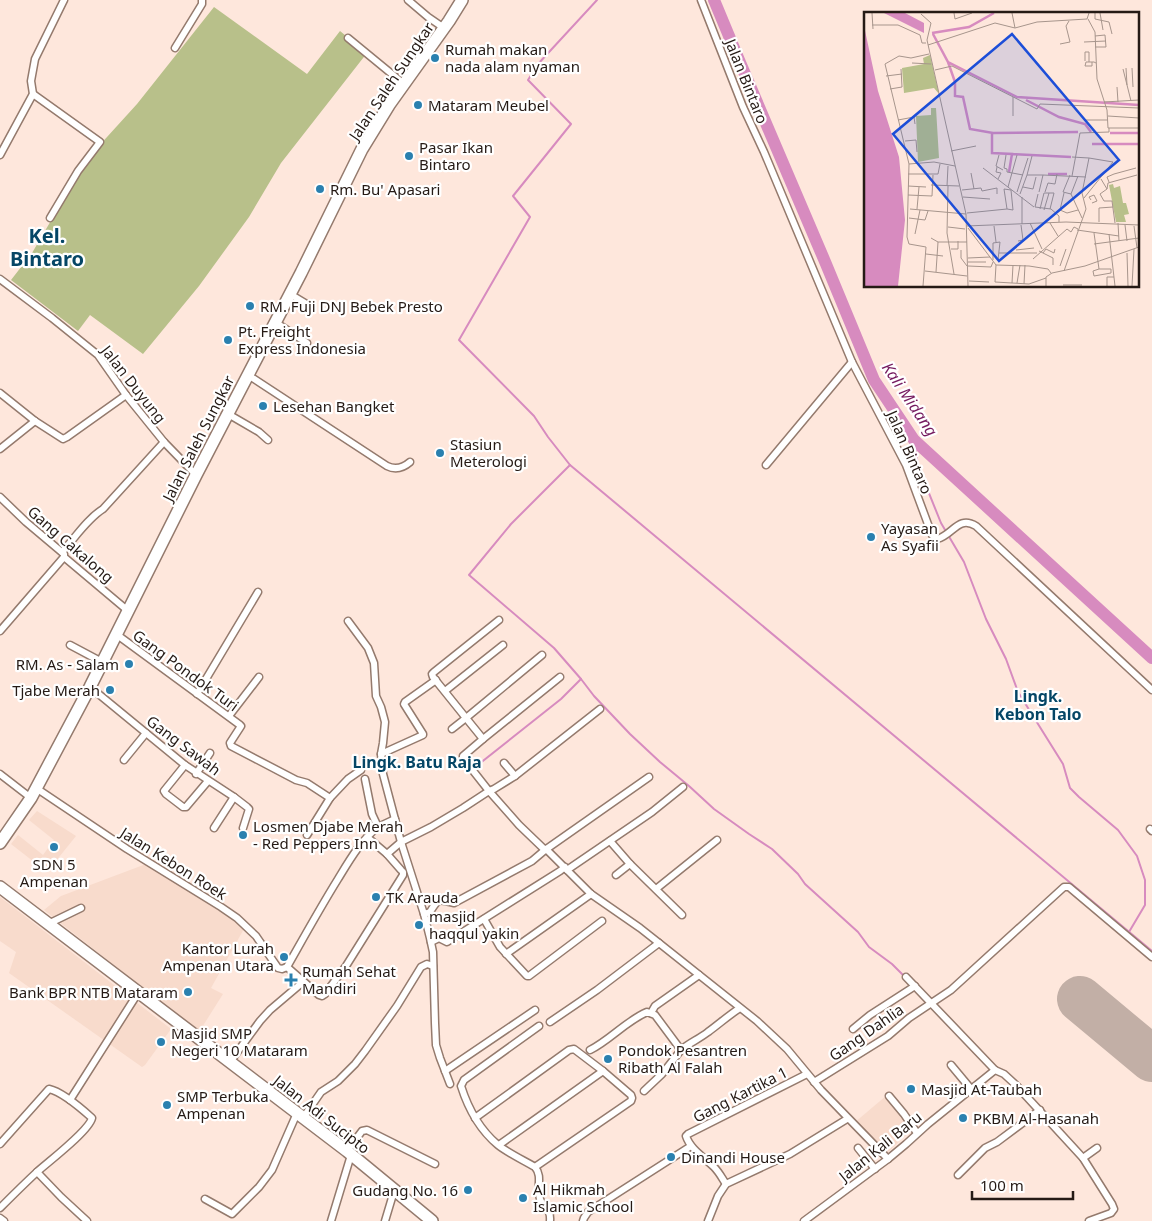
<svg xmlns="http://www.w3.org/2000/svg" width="1152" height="1221" font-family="'Noto Sans',sans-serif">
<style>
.built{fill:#f8dbcc}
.green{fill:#b8c08a}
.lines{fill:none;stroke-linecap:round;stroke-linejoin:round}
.stream{stroke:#d78bbf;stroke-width:2}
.river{stroke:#d78bbf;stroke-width:12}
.runway{stroke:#c2afa6;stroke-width:46}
.street-casing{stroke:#947a6d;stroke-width:9}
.highway-casing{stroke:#947a6d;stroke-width:14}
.street{stroke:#fff;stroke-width:6}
.highway{stroke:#fff;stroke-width:11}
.poi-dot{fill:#2a80af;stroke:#fff;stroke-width:2}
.labels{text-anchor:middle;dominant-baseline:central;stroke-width:4.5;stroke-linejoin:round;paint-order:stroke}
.poi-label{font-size:15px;fill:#251a15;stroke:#fff;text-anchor:start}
.street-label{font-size:15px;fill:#251a15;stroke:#fff}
.water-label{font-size:16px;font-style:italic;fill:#751b60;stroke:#fff}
.neighbourhood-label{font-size:16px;font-weight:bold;fill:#054666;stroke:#fff}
.district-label{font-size:20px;font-weight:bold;fill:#054666;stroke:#fff}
.inset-river{fill:none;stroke:#d78bbf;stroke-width:2.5}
.inset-road{fill:none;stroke:#a7958c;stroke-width:1}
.view{fill:#1d4ed8;fill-opacity:0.15;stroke:#1d4ed8;stroke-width:2.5}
.inset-edge{fill:none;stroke:#251a15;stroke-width:2.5}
</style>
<rect width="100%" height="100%" fill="#fee7dc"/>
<g class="built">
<polygon points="37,811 76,836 47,872 11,844 18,835 43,855 54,840 29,820"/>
<polygon points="146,864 245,927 211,988 223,994 199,1032 44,910 61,896"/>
<polygon points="0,897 171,1029 145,1065 142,1067 9,973 16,952 0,941"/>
<polygon points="886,1096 912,1129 885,1155 854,1123"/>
</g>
<polygon class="green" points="214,7 307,74 340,31 367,53 281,163 249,217 199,286 143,354 90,315 78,331 11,280 32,253 76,178 97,148 137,104"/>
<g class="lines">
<g class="stream">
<polyline points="597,0 538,64 528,80 571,124 513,196 530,217 459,340 534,416 548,437 570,465 1152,951"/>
<polyline points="914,440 918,466 941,523 964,562 986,619 1006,659 1018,692 1063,764 1070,788 1079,797 1118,830 1137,856 1145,880 1145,905 1129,932"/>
<polyline points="581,679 594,696 630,734 660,762 689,786 714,809 749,834 772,849 798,874 805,884 858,932 869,947 892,964 903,975"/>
<polyline points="474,768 561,699 581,679 554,648 469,575 511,524 570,465"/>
</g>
<polyline class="river" points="714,0 739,60 826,264 874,380 914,440 1152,658"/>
<polyline class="runway" points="1080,999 1152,1059"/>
<defs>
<g id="street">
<polyline points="408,0 428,17 444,28"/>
<path d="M701 0 743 107 764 152 852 362 906 465 932 535 937 539C953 535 958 515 976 526L1152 690"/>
<polyline points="348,38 404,84"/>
<polyline points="175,48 202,4 202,0"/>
<polyline points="33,94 100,142 78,171 50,218"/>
<polyline points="0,155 33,94 31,81 35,59 64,0"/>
<polyline points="0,279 52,318 98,355 126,395 164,442 196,475"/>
<polyline points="290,294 310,306"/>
<polyline points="275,322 307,343"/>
<path d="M248 375 387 466C395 470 403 468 410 462"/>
<polyline points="0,393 35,421 63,439 67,437 126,395"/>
<polyline points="228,414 259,432 268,440"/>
<polyline points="0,449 35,421"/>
<polyline points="766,465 852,362"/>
<polyline points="0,497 26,522 64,554 64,557 127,610"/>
<path d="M62 552C75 538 87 519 103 509L164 442"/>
<polyline points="348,621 368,648 374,663 376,696 381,707 385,722 383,743 381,754 383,774 401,842 424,914 430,938 433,952 435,1023 436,1045 440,1058 450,1084"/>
<polyline points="0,631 64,557"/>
<polyline points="116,634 240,725 241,726 230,743 231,746 296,780 307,783 330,798 307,835"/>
<polyline points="70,645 102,662"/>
<polyline points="542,655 466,718 483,739 463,756 463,758 489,791 519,825 545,850"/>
<polyline points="90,687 185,765 234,797 247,807 249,809 243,828"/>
<polyline points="445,691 503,645"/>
<polyline points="197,694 258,592"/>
<polyline points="229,716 259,677"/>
<polyline points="452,729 466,718 433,677 432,674 434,672 499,620"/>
<polyline points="483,739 560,677"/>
<polyline points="381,754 423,735 423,734 404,704 405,702 436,680"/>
<polyline points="124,760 146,733"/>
<polyline points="504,763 515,776"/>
<polyline points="185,765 164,791 166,794 183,807 186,807 208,781"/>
<polyline points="0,774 31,798"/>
<polyline points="196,774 210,753"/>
<path d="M365 779 372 814 378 827C361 840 349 861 338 879 320 908 304 937 287 967L319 995 322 996 325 994 346 966 403 875V872L401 870 387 854 367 837"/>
<polyline points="36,788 127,849 221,907 237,918 256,936 278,968 282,969 287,967"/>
<polyline points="330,798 348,779 361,770"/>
<polyline points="378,827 395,819"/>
<polyline points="214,828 234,797"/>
<polyline points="1150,829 1152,831"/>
<polyline points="610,841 630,864 682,915"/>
<polyline points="546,849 591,894 640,928 659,943"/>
<polyline points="387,854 401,842 431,827 463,808 489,791 494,789 515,776 600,709"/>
<polyline points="567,870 652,812 683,787"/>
<polyline points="616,875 630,864"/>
<polyline points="656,889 717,840"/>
<path d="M424 914 430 912C439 897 438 900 454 903L532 861 545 850 649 777"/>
<polyline points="484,919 500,947 527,976 529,976 602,921"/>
<polyline points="48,924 81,908"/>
<polyline points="431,942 439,938 447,942 560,871 565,867"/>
<polyline points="506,954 591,894"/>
<polyline points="906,977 995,1070"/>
<polyline points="651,1013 655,1006 699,975"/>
<polyline points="550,1022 597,990 659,943 757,1021 787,1049 821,1090 888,1159"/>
<path d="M539 1026 464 1080 461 1086C468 1108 480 1130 498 1145 508 1153 523 1160 535 1167 543 1177 536 1187 540 1199 543 1209 551 1207 550 1221"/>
<polyline points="853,1029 870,1015 915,986"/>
<path d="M590 1050C610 1040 626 1021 647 1012L655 1015 681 1050C689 1043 699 1039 708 1032 719 1024 729 1015 740 1008"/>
<polyline points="230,1062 260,1021 270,1010 303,982"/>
<polyline points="951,1065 971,1089"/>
<polyline points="445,1071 535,1010"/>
<polyline points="814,1082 888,1036 909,1018 951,990 1064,887 1069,887 1152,957"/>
<polyline points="644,1091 662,1074 681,1050"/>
<polyline points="889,1096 904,1114 917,1133"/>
<polyline points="70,1100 138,993"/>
<polyline points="303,1118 321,1092 338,1081 355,1064 365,1051 397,1006 421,967 427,964 433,966"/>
<polyline points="475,1118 569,1050 574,1049 603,1071 631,1095 632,1098 631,1101 535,1167"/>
<path d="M0 1144 49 1089C63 1092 82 1109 92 1118 89 1131 48 1162 37 1172 24 1184 12 1196 0 1208"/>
<polyline points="499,1145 603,1071"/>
<polyline points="858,1148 875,1169"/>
<polyline points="347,1151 362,1131 367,1130 435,1164"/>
<polyline points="1083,1158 1097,1148"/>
<polyline points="37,1172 61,1197 87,1221"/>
<polyline points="958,1175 985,1148 997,1142 1040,1110"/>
<path d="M726 1184C722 1178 719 1172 714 1167 705 1158 690 1149 686 1136L688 1134 807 1074"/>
<polyline points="205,1199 232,1214 259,1187 272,1170 297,1113"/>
<polyline points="0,1218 4,1221"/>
<polyline points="331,1221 351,1155"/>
<polyline points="385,1221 394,1191"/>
<polyline points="583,1221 584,1218 588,1212 691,1146"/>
<polyline points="708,1221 718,1196 726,1184 790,1154 847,1119"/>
<polyline points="804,1221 888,1159 906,1144 928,1124 995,1070 1004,1074 1016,1085 1083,1158 1112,1204 1114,1209 1111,1213 1089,1221"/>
</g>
<g id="highway">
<polyline points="0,843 31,798 90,687 196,475 301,273 362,149 389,105 449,21 462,0"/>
<polyline points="0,887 347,1151 432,1221"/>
</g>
</defs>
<use href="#street" class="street-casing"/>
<use href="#highway" class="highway-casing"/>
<use href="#street" class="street"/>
<use href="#highway" class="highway"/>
</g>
<g class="poi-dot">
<circle cx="435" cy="58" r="5"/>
<circle cx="418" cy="105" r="5"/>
<circle cx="409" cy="156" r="5"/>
<circle cx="320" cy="189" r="5"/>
<circle cx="250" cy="306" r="5"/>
<circle cx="228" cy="340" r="5"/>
<circle cx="263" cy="406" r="5"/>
<circle cx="440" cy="453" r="5"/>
<circle cx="871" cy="537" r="5"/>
<circle cx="129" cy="664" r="5"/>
<circle cx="110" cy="690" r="5"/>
<circle cx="243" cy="835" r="5"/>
<circle cx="54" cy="847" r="5"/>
<circle cx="376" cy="897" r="5"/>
<circle cx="419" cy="925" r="5"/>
<circle cx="284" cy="957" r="5"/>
<path d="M288.5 972.5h5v5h5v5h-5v5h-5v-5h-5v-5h5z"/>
<circle cx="188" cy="992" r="5"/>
<circle cx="161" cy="1042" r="5"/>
<circle cx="608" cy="1059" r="5"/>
<circle cx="911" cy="1089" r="5"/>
<circle cx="167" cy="1105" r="5"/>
<circle cx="963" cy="1118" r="5"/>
<circle cx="671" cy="1157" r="5"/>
<circle cx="468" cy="1190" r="5"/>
<circle cx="523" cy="1198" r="5"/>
</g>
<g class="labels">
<g class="poi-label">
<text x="445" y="49">Rumah makan<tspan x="445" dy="17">nada alam nyaman</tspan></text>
<text x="428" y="105">Mataram Meubel</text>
<text x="419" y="147">Pasar Ikan<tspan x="419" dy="17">Bintaro</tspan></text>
<text x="330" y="189">Rm. Bu' Apasari</text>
<text x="260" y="306">RM. Fuji DNJ Bebek Presto</text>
<text x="238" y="331">Pt. Freight<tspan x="238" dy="17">Express Indonesia</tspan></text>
<text x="273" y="406">Lesehan Bangket</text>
<text x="450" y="444">Stasiun<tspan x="450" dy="17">Meterologi</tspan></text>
<text x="881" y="528">Yayasan<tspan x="881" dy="17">As Syafii</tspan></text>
<text x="119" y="664" text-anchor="end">RM. As - Salam</text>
<text x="100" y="690" text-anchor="end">Tjabe Merah</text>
<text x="253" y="826">Losmen Djabe Merah<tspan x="253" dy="17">- Red Peppers Inn</tspan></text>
<text x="54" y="864" text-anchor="middle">SDN 5<tspan x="54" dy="17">Ampenan</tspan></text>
<text x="386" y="897">TK Arauda</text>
<text x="429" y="916">masjid<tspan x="429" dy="17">haqqul yakin</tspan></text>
<text x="274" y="948" text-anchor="end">Kantor Lurah<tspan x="274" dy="17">Ampenan Utara</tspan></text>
<text x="302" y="971">Rumah Sehat<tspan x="302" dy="17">Mandiri</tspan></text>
<text x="178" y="992" text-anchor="end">Bank BPR NTB Mataram</text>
<text x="171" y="1033">Masjid SMP<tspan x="171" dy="17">Negeri 10 Mataram</tspan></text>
<text x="618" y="1050">Pondok Pesantren<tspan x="618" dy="17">Ribath Al Falah</tspan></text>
<text x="921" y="1089">Masjid At-Taubah</text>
<text x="177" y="1096">SMP Terbuka<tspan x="177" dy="17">Ampenan</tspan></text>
<text x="973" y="1118">PKBM Al-Hasanah</text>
<text x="681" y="1157">Dinandi House</text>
<text x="533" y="1189">Al Hikmah<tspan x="533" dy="17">Islamic School</tspan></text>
<text x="458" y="1190" text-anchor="end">Gudang No. 16</text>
</g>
<g class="street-label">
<text transform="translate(391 81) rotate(-56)">Jalan Saleh Sungkar</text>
<text transform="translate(747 81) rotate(68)">Jalan Bintaro</text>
<text transform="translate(134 384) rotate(52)">Jalan Duyung</text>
<text transform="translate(198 438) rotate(-63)">Jalan Saleh Sungkar</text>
<text transform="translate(910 452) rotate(66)">Jalan Bintaro</text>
<text transform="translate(71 544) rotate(41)">Gang Cakalong</text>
<text transform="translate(186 670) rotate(36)">Gang Pondok Turi</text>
<text transform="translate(184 745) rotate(37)">Gang Sawah</text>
<text transform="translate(174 863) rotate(32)">Jalan Kebon Roek</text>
<text transform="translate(866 1032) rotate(-35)">Gang Dahlia</text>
<text transform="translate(740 1094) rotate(-27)">Gang Kartika 1</text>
<text transform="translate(322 1114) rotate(38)">Jalan Adi Sucipto</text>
<text transform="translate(880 1146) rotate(-39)">Jalan Kali Baru</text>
</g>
<g class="water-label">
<text transform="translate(910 399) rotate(56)">Kali Midang</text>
</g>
<g class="neighbourhood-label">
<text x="1038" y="696">Lingk.<tspan x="1038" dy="18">Kebon Talo</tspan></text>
<text x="417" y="762">Lingk. Batu Raja</text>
</g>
<g class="district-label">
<text x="47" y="235">Kel.<tspan x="47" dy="23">Bintaro</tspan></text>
</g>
</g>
<g transform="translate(864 12)">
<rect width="275" height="275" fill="#fee7dc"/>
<path d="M66 43 75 82 70 76 40 81 38 56 60 52 59 46ZM67 96H72L75 146 54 150 52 104 67 103ZM249 172 250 176 256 174 259 191H262L265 202 260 203 262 210H252L245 173Z" fill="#b8c08a"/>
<path d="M20 1H41L60 11V21ZM0 14 14 79 35 145 41 208 34 274H0Z" fill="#d78bbf"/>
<path class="inset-river" d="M68 21 105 15 130 1M69 22 84 50 153 85 275 93M84 50 91 70V84L99 85 106 117 129 121 214 120M162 88 195 105 221 112 227 120M128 121V141L148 142 145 160M246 121H275M228 132H275M149 142 207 145M184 162H203"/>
<path class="inset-road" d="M8 1 9 17M90 1 91 7 108 1M148 1 151 16M231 1V7L245 10 248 22M236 1 239 18M57 2 67 11 63 28 102 202 104 274M224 7 231 20 233 67 243 98 244 116H275M8 13H34L56 23 58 31H62M275 14V69M220 30 242 29M196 32 206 30 202 14 205 9M64 33 131 11 151 16 173 10 223 7 225 1M231 35H242L241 23 231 24M221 49V40H225V50M228 50V54H221L222 50H230L232 51M48 51 67 52M262 56 263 73M268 56 269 75M259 57 267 89M71 58 88 54 173 97 176 92 275 96M22 64 38 62M253 75 254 90M26 77 38 75 37 57M149 85V104M240 90 275 88M244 104 275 106M34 108 50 105 51 112M220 108H244M41 129 52 128 53 140M87 139 112 134M135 143 132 154 139 158M142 143 140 156 143 157V160L159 163M208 145 225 146M45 152 21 52 35 44 47 46 65 42M133 155 132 160 137 161 134 167M119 156 170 195M107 161 110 177M44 162H74L76 152M163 163H179M163 163 168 144M206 163 199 180 207 182M208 164 216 121 245 120V116M214 164 207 182 218 206M237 167 243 177 236 182 240 189H248L251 211M245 170 243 165 250 162 272 156M67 173 95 174M44 174 62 175M83 174 84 154M84 174 83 221 90 262M144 175 153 143M159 175 169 177 172 165M140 177 147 178 149 198 143 197ZM243 177 244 171 273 163M98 178 117 176 118 179 133 176V182M153 180 164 146M175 180 179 163 222 165M181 180 184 171 191 172 193 162M200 181 196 198 203 201 214 198M156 182 163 163M174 182 171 195 187 197 195 204V210M44 183 68 184 69 163M99 185 126 187M227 188 225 185 230 183 233 189 228 191M46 197 102 202M53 197 55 175M176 197 180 181H190L186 197M180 198 185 181M103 201 143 197M45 206 61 208 64 199M235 210V196L249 195M166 211 178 237M186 211 194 224M254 211 255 229M158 212V185M261 213 263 229M102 214 202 210 275 213M130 214 132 230M270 214 273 236M84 215 101 217M104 216 132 253 165 254 184 257 187 261M213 218 255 224M230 221 235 257M51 222 56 198M245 222 251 274M67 226 74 230H103M154 229 159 228 157 213M230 232 275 226M87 237H94V229M97 238V246L103 254M152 238 170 236M175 239 189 246V253M135 241H173M179 241 182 237 190 241 191 237M263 241 264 274M62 242 79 244M104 246 126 245M169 247 203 217 207 220 210 215 214 217M129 248V231L136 230 134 248M104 250H122M132 253 131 270 165 272 182 266M104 254 127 255 129 250M196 254 202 237M235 257H247V261L230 264 229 259ZM61 259 103 264M200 259 222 197 218 181 225 146 249 150 220 186M72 260 74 230M105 269 125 270M148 271 149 253M153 271 156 253M160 272 161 253M199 273H218M59 274 62 235 45 232 43 225 45 152 70 150 91 154M182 274V265L188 261 221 254 275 235M243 274V265H250M268 274 270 237"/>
<path class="view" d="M148 22 255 148 135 249 29 122Z"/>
<rect width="275" height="275" class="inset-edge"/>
</g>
<path d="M972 1191v8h101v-8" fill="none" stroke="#251a15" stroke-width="2.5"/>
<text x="980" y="1191" font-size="15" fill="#251a15" stroke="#ffffff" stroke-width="4" paint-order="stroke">100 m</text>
</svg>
